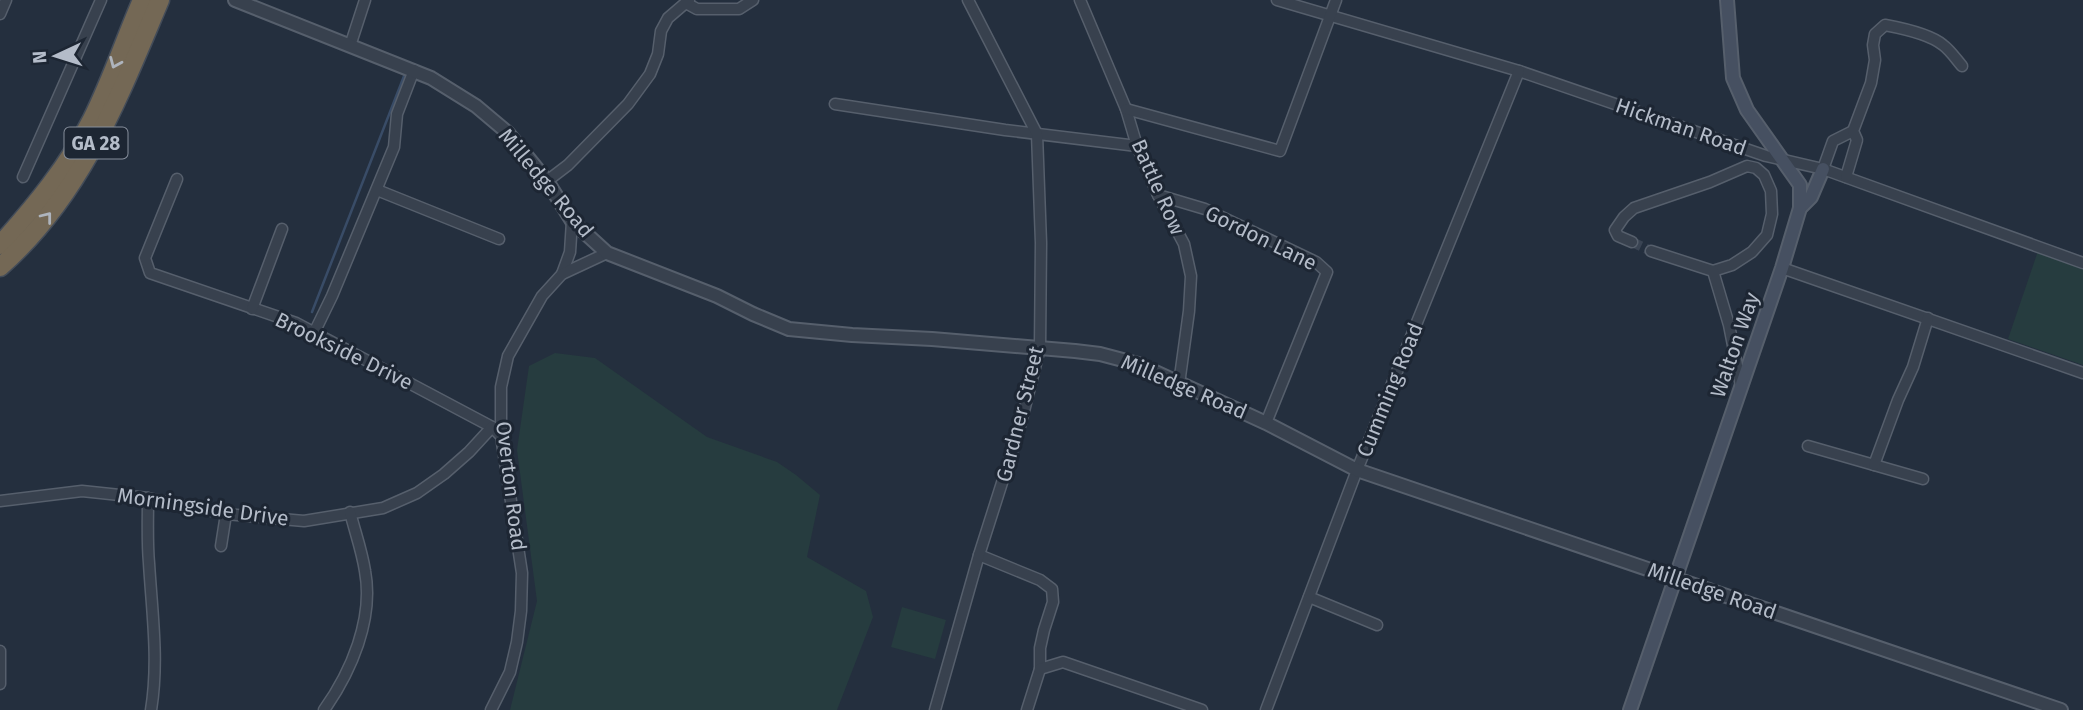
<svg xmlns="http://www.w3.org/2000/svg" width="2083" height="710" font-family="'Fira Sans',sans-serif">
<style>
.green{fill:#263c3f}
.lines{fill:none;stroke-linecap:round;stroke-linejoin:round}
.stream{stroke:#394c67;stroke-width:2.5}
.minor-tunnel{stroke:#3a4453;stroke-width:10;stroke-dasharray:10 5;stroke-linecap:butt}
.minor-casing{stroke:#565f6c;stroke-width:13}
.tertiary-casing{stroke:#565f6c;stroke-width:16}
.secondary-casing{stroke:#565f6c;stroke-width:16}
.motorway-casing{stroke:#434c59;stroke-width:21}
.minor{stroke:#38414e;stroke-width:10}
.tertiary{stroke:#38414e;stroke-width:12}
.secondary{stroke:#465061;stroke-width:12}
.motorway{stroke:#746855;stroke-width:18}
.oneway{stroke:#aeb4bd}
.labels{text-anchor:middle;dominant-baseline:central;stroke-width:6;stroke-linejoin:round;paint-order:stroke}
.shield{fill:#1d2633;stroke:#878f9c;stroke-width:2}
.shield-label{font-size:19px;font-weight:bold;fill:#b4bcc9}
.street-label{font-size:21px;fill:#b4bcc9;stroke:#1d2633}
</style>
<rect width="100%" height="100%" fill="#242f3e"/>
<g class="green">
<polygon points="2038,251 2083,268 2083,365 2008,339"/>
<polygon points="555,353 595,358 707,437 777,462 796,475 820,495 807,557 866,591 873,617 837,710 510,710 537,601 517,450 529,366"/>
<polygon points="902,607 946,620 935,659 891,647"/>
</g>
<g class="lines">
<polyline class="stream" points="312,312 406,71"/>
<polyline class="minor-tunnel" points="1632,242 1651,251"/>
<defs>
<g id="minor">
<polyline points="1080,0 1126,109 1137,146 1158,195 1184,244 1191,276 1189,311 1179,384"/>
<polyline points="1277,0 1519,71 1766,156 1823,169 2083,263"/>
<polyline points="686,3 697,9 739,9 753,0"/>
<polyline points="0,14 6,0"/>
<polyline points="350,46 365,0"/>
<polyline points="835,104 1005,130 1137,146"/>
<polyline points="1126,109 1280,151 1336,0"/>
<polyline points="1823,169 1833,141 1853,131"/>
<polyline points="23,177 101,0"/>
<path d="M1846 177 1857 140 1853 131 1871 83 1875 60 1873 45 1875 34 1885 25C1901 28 1930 34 1943 45 1950 50 1956 59 1962 66"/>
<polyline points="177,179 145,258 150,273 296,323 492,427"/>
<polyline points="547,181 568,165 628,104 650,74 658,54 661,31 668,18 689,0"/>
<polyline points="377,190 499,239"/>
<polyline points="1158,195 1205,209 1316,262 1327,272 1266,423"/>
<polyline points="1632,242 1618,236 1615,230 1624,217 1634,208 1710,182 1747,166 1756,168 1764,175 1771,191 1772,214 1767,235 1752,252 1732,265 1713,271"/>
<polyline points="1651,251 1713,271 1729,325 1741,386"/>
<polyline points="1782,268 2083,373"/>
<polyline points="562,274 570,252 572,221"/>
<polyline points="252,309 282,229"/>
<polyline points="314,333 332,296 394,147 397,114 414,70"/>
<polyline points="1808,446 1923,479"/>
<polyline points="1874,465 1898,400 1913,367 1928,318"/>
<path d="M148 498C148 520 147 542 149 563 152 613 159 661 151 710"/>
<polyline points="0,501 82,491 148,498 226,514 304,521 383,508 417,493 444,474 469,452 492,427 501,436"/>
<polyline points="221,546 226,514"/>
<polyline points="979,555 1040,580 1052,589 1053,602 1044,630 1040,648 1040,669 1027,710"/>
<polyline points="1309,597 1377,625"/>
<polyline points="0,651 0,684"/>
<polyline points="1040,669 1063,662 1202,710"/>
<path d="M324 710C351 672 374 619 365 571 362 551 355 532 350 512"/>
<polyline points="491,710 510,672 517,642 521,611 522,573 501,436 501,387 508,356 542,296 562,274 607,253"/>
<polyline points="935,710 979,555 1021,423 1040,348 1041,243 1037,134 968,0"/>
<polyline points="1266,710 1357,470 1519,71"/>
</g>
<polyline id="tertiary" points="235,0 431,78 476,106 508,133 547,181 572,221 607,253 717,296 753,314 789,329 852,335 932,339 1075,351 1100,354 1138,364 1266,423 1357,470 2061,710"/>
<g id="secondary">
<polyline points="1800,208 1811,197 1823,169"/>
<polyline points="1630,710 1782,268 1800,208 1800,185 1747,110 1733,78 1727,0"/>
</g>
<g id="motorway">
<path d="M0 245C35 206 68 166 92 119 111 81 125 39 142 0"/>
<path d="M0 267C82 195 119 97 160 0"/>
</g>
</defs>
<use href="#minor" class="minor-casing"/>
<use href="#tertiary" class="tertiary-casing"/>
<use href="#secondary" class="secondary-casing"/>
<use href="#motorway" class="motorway-casing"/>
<use href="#minor" class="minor"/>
<use href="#tertiary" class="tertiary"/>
<use href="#secondary" class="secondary"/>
<use href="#motorway" class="motorway"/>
</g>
<defs><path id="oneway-chevron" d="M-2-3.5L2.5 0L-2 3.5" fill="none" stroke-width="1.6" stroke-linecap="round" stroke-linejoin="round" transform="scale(1.75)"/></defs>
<g class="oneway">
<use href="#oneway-chevron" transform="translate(115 63) rotate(113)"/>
<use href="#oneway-chevron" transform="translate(47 217) rotate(-52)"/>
</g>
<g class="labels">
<rect class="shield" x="64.5" y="127.5" width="63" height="31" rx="5"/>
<g class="shield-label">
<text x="96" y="143">GA 28</text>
</g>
<g class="street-label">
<text transform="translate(1681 127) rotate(19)">Hickman Road</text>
<text transform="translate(546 183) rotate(50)">Milledge Road</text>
<text transform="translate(1158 187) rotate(66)">Battle Row</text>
<text transform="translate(1261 238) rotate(26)">Gordon Lane</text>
<text transform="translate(1735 345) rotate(-71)">Walton Way</text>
<text transform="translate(344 351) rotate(26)">Brookside Drive</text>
<text transform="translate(1184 387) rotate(23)">Milledge Road</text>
<text transform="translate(1390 390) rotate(-68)">Cumming Road</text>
<text transform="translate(1020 414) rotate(-76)">Gardner Street</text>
<text transform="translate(511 486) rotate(83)">Overton Road</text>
<text transform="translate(203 507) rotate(8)">Morningside Drive</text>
<text transform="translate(1712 591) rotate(19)">Milledge Road</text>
</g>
</g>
<g transform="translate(56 56) rotate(266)" stroke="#1d2633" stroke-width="5" paint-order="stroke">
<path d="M0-5L12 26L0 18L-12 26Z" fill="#b4bcc9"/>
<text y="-10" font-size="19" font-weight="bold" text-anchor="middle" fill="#b4bcc9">N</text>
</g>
</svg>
